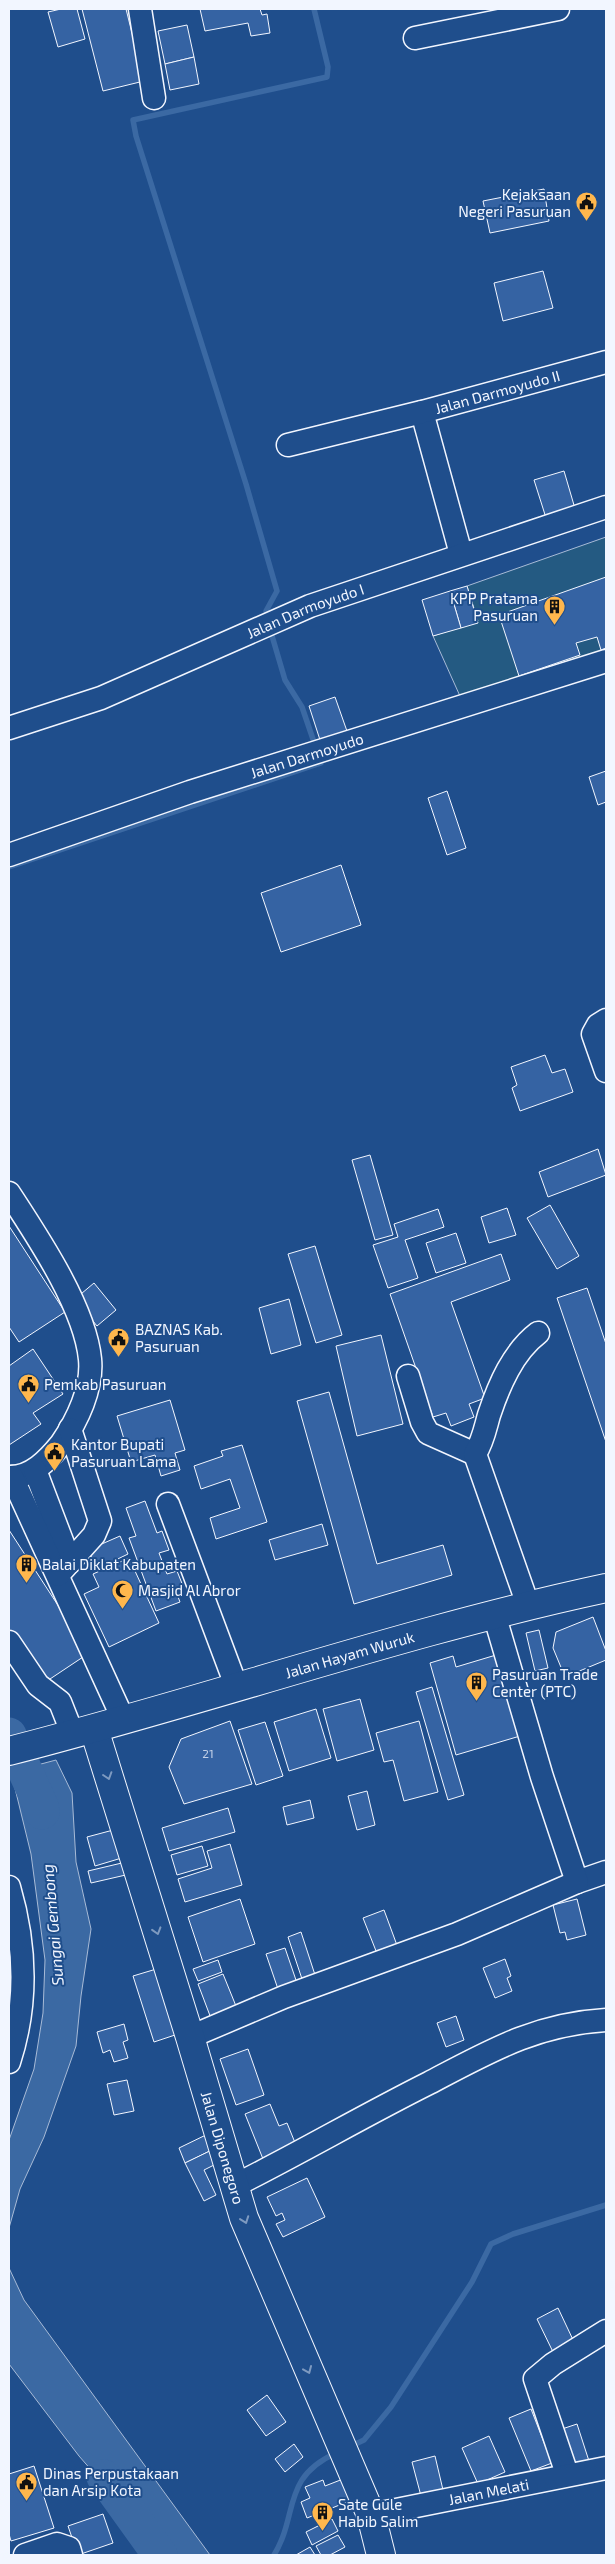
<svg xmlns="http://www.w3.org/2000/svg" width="615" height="2564" font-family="'Exo 2',sans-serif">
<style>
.green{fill:#245a82;stroke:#a8bbd7}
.water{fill:#3b69a3;stroke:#a8bbd7}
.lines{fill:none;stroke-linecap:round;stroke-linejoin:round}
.stream{stroke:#3b69a3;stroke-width:5.5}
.river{stroke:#3b69a3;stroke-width:35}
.building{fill:#3563a3;stroke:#f2f6ff}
.minor-casing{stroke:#f2f6ff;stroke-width:25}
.major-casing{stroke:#f2f6ff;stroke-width:30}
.minor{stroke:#1f4e8c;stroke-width:22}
.major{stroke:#1f4e8c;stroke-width:28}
.oneway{stroke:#7e9ac0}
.labels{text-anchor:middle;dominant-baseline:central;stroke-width:4;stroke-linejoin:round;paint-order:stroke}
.number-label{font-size:12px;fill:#c3d1e8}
.poi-label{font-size:15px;fill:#f2f6ff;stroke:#1f4e8c;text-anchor:start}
.street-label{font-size:15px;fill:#f2f6ff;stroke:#1f4e8c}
.water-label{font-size:16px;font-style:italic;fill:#f2f6ff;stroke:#1f4e8c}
</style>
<rect width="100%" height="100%" fill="#1f4e8c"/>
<polygon class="green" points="606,537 606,660 464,705 433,636 478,621 467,586"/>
<polygon class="water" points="56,1760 72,1793 76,1862 91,1929 81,1996 76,2046 44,2137 20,2189 9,2228 9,2268 24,2300 210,2555 161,2555 141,2527 79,2456 9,2364 9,2140 34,2069 43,2013 45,1960 31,1854 11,1772"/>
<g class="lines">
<g class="stream">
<polyline points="268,620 266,611 277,591 246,484 136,136 133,120 327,77 328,67 314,9"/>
<polyline points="270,629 285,680 302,707 316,748"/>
<polyline points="9,867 321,763 319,757"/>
<polyline points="349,2447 364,2440 391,2407 472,2282 491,2244 513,2234 606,2205"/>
<path d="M274 2555C299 2514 281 2478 336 2453"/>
</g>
<g class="river">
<polyline points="9,1735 41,1806 42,1812"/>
<polyline points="104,2477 160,2555"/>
</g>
</g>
<g class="building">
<polygon points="61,9 77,9 85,39 58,47 48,12"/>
<polygon points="82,9 126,9 144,81 103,91"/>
<polygon points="200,9 260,9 262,15 267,14 270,33 251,36 248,23 205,31"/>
<polygon points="187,25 194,57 165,64 158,31"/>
<polygon points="194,57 199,84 170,90 165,64"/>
<polygon points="544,189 549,221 490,233 483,201"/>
<polygon points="543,271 553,308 503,321 494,283"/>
<polygon points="564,471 576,512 547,521 534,480"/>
<polygon points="606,577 606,648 601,650 597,637 576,643 580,655 519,676 499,615"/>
<polygon points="467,586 478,623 461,628 450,591"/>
<polygon points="450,591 461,628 433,636 422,600"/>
<polygon points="335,697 348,734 321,743 309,706"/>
<polygon points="606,771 606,802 598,805 589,777"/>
<polygon points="447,791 466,848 447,855 428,798"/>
<polygon points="341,865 361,925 281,952 261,893"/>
<polygon points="545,1055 552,1073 565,1069 573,1092 520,1111 512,1088 517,1085 511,1067"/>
<polygon points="598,1149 606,1175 548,1197 539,1172"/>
<polygon points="370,1155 393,1235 375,1240 352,1160"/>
<polygon points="550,1205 579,1256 557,1269 527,1218"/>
<polygon points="507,1208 516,1235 489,1243 481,1217"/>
<polygon points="438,1209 444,1227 405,1240 418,1278 388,1288 373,1245 398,1237 394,1224"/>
<polygon points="9,1226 65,1312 19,1342 9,1327"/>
<polygon points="456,1233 466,1263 436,1273 426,1243"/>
<polygon points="315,1246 342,1335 316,1343 288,1254"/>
<polygon points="501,1254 510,1280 451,1302 485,1398 469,1404 474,1417 451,1426 446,1413 433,1417 390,1294"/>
<polygon points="94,1283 116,1310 97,1326 75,1299"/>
<polygon points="587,1288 606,1344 606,1442 557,1298"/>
<polygon points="289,1299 301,1345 271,1354 259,1308"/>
<polygon points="381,1335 403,1424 357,1436 336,1346"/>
<polygon points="33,1349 63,1394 33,1413 41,1424 9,1445 9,1366"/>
<polygon points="329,1392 377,1564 443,1545 452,1575 354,1604 297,1401"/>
<polygon points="170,1400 185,1450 175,1453 180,1470 161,1476 155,1455 131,1462 117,1416"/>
<polygon points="242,1445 267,1522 216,1539 210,1518 240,1508 230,1479 201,1489 194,1466 223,1456 221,1451"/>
<polygon points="145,1501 157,1533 162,1531 169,1550 159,1553 167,1574 177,1571 183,1586 175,1589 180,1602 156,1611 129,1538 136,1536 126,1508"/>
<polygon points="322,1524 328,1545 275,1560 269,1540"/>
<polygon points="9,1530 89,1653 41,1685 9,1636"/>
<polygon points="120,1536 128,1554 97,1569 88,1550"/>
<polygon points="129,1558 159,1623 109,1647 84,1594 99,1587 93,1574"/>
<polygon points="593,1617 606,1651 606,1660 565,1677 553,1648 556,1632"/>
<polygon points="539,1630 548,1668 535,1671 526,1633"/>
<polygon points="496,1655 520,1736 456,1755 430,1663 453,1656 456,1667"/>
<polygon points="432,1687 464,1795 448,1800 416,1692"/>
<polygon points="360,1699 374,1750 337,1761 323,1709"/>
<polygon points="316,1709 331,1758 289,1771 274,1722"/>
<polygon points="230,1721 252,1784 184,1804 169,1767 181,1739"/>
<polygon points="419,1721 438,1792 404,1801 393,1760 384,1762 376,1733"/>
<polygon points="265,1722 283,1776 256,1785 238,1730"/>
<polygon points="367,1791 375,1825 357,1830 348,1796"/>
<polygon points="310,1800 314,1818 287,1825 283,1807"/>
<polygon points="228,1808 235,1832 169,1851 162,1828"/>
<polygon points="117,1829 125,1857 95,1866 87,1837"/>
<polygon points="230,1844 242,1885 185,1902 178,1879 212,1868 207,1851"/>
<polygon points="202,1846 208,1866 177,1875 171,1855"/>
<polygon points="126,1862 130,1874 91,1883 88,1871"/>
<polygon points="240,1899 255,1944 203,1962 188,1917"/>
<polygon points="577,1899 586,1935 567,1940 565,1932 560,1933 553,1905"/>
<polygon points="384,1910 398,1948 378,1956 363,1918"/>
<polygon points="301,1932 316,1978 303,1982 288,1937"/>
<polygon points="285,1948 298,1986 279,1992 266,1954"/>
<polygon points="505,1959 511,1976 507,1978 512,1991 495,1998 483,1968"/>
<polygon points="218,1960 222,1972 198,1981 193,1969"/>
<polygon points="163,1967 184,2032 154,2042 133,1976"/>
<polygon points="223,1974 238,2011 212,2021 198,1984"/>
<polygon points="456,2016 464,2040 446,2047 437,2023"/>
<polygon points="124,2024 128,2040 123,2042 128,2058 114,2062 110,2050 103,2053 97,2032"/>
<polygon points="248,2049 264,2095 236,2105 220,2059"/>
<polygon points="127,2080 134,2111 114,2115 107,2084"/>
<polygon points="270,2104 279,2126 287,2123 298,2150 265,2164 245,2114"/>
<polygon points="212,2132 218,2147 185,2163 179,2148"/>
<polygon points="218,2147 224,2160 204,2170 216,2195 204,2201 185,2163"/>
<polygon points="307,2178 325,2217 283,2237 276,2224 285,2220 282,2213 276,2216 267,2197"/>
<polygon points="558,2308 575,2344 554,2354 537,2319"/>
<polygon points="267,2395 286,2422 266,2436 247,2410"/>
<polygon points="531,2409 552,2463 531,2471 509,2418"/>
<polygon points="577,2424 589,2461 572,2466 559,2430"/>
<polygon points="489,2436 505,2472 478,2484 462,2448"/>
<polygon points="294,2444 303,2457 285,2472 275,2459"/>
<polygon points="435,2456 443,2490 421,2496 412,2462"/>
<polygon points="34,2466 54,2528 11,2541 9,2534 9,2474"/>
<polygon points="343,2479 352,2500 307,2518 301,2502 310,2498 305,2487 323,2480 325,2486"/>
<polygon points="103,2514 113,2543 78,2555 68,2526"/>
<polygon points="332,2519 338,2531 312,2545 306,2532"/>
<polygon points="338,2535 345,2547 330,2555 321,2555 316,2546"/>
<polygon points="310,2547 315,2555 296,2555"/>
</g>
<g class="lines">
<defs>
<g id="minor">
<polyline points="140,9 154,98"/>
<polyline points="415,38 558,9"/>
<polyline points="422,412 461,554"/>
<path id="s1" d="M288 445 422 412 606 362"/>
<path id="s2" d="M9 728 101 698 310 606 606 507"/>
<path id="s3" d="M9 855 190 792 606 661"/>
<polyline points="606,1020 598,1025 593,1034 606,1071"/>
<path d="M9 1193C37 1236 85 1307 90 1359 93 1388 77 1421 61 1444 48 1460 31 1478 9 1477"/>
<polyline points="408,1376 422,1422 428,1433 475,1454"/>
<polyline points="35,1470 70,1562"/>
<polyline points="12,1477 124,1721"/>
<polyline points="168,1504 237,1688"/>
<polyline points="58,1575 94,1535 100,1521 70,1429"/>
<path d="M528 1605 475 1454C483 1441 485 1429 489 1415 499 1385 513 1352 538 1333"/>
<polyline points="9,1642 38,1685 60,1702 73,1735"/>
<polyline points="577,1882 606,1872"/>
<path d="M9 1887C26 1945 28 2004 9 2062"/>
<polyline points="190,2037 284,1997 457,1934 577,1882 542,1777 494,1614"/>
<path d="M234 2186C300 2153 363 2116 429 2083 490 2051 536 2024 606 2020"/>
<polyline points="567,2474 535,2379 553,2364 606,2331"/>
<path id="s4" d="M371 2515 606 2468"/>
<polyline points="25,2555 57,2544 69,2548 71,2555"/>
</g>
<g id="major">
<path id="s5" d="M94 1729 190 2037 244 2218 371 2515 381 2555"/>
<path id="s6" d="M9 1751C209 1700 405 1631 606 1588"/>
</g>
</defs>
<use href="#minor" class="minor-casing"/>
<use href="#major" class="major-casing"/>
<use href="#minor" class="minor"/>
<use href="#major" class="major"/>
</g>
<defs><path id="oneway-chevron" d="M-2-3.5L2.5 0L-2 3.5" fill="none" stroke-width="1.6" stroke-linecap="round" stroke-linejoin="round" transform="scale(1.25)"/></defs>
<g class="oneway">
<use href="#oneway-chevron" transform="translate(108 1776) rotate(72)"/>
<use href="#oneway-chevron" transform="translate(157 1931) rotate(73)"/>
<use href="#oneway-chevron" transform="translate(245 2220) rotate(70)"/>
<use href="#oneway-chevron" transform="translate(308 2370) rotate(67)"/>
</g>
<defs>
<symbol id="civic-pin" viewBox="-11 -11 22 30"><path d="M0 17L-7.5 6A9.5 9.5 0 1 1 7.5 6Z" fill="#ffb74d" stroke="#1f4e8c"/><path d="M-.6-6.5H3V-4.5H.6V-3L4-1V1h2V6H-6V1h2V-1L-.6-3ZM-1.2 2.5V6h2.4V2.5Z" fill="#111"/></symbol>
<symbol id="building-pin" viewBox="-11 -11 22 30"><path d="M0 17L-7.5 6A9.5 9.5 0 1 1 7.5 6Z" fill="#ffb74d" stroke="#1f4e8c"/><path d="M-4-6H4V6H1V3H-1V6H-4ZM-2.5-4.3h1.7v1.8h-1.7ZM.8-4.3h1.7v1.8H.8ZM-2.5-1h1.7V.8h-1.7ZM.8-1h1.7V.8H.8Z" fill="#111"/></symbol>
<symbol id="mosque-pin" viewBox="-11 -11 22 30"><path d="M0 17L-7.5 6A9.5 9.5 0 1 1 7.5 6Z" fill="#ffb74d" stroke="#1f4e8c"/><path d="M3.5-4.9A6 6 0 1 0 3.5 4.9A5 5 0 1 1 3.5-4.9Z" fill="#111"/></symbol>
</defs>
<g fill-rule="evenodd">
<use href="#civic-pin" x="574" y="190" width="25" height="34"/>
<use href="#building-pin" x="542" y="594" width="25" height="34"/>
<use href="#civic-pin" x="106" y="1326" width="25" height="34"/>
<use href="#civic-pin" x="16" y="1372" width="25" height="34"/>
<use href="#civic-pin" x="42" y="1440" width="25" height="34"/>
<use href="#building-pin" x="14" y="1552" width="25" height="34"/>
<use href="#mosque-pin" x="110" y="1578" width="25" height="34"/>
<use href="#building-pin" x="464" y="1670" width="25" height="34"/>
<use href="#civic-pin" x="14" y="2470" width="25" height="34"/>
<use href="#building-pin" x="310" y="2500" width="25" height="34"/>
</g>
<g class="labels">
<g class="number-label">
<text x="208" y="1753">21</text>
</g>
<g class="poi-label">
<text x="571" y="194" text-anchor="end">Kejaksaan<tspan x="571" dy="17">Negeri Pasuruan</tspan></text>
<text x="538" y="598" text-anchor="end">KPP Pratama<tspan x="538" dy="17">Pasuruan</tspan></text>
<text x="135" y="1329">BAZNAS Kab.<tspan x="135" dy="17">Pasuruan</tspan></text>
<text x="44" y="1384">Pemkab Pasuruan</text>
<text x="71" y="1444">Kantor Bupati<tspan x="71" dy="17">Pasuruan Lama</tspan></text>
<text x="42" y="1564">Balai Diklat Kabupaten</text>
<text x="138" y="1590">Masjid Al Abror</text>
<text x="492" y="1674">Pasuruan Trade<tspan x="492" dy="17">Center (PTC)</tspan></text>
<text x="43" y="2473">Dinas Perpustakaan<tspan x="43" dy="17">dan Arsip Kota</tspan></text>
<text x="338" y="2504">Sate Gule<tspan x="338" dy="17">Habib Salim</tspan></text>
</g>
<g class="street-label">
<text stroke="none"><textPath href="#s1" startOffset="216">Jalan Darmoyudo II</textPath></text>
<text stroke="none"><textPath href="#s2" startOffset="319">Jalan Darmoyudo I</textPath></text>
<text stroke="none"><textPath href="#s3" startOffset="314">Jalan Darmoyudo</textPath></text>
<text stroke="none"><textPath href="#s6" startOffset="354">Jalan Hayam Wuruk</textPath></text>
<text stroke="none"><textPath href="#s5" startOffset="438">Jalan Diponegoro</textPath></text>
<text stroke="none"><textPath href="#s4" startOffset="120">Jalan Melati</textPath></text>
</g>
<g class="water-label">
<text transform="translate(52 1925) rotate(-95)">Sungai Gembong</text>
</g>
</g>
<rect width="615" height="2564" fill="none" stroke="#f2f6ff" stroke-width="20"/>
</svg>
